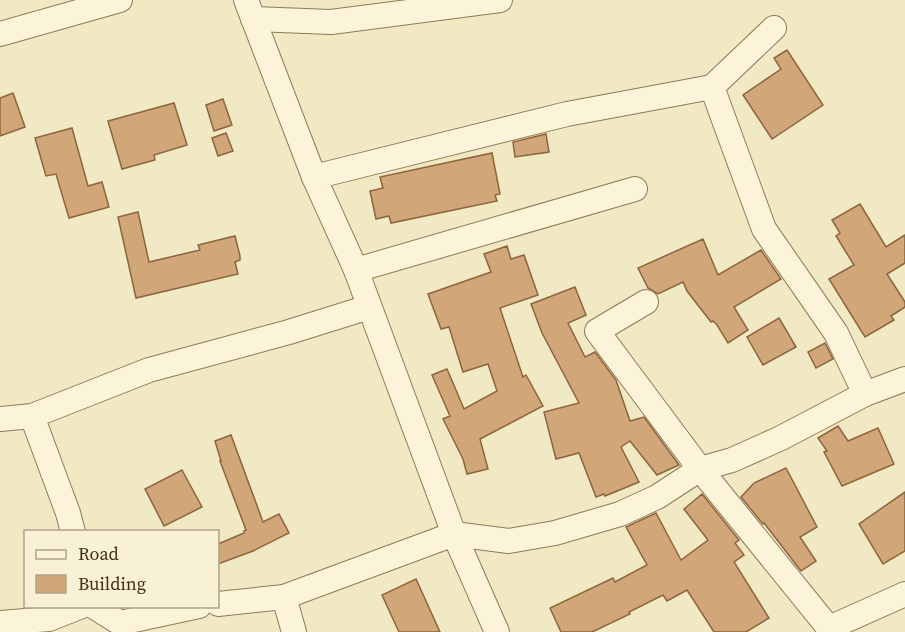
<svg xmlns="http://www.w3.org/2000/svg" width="905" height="632" font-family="'Source Serif 4',serif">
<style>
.building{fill:#d1a678;stroke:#8d653d;stroke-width:1.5}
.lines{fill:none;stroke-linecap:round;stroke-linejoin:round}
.minor-casing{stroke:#8d7a59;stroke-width:26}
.minor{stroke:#fbf4d8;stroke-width:24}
</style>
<rect width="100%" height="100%" fill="#f1e8c4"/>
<g class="building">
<polygon points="787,50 823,105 772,139 743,95 781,69 774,58"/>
<polygon points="13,93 25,127 0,136 0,98"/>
<polygon points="223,99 232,125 214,131 206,105"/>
<polygon points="174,103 187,145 154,155 155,160 122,169 108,121"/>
<polygon points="72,128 88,186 102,182 109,207 69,218 56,174 46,176 35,138"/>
<polygon points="226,133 233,151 218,156 212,138"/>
<polygon points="546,134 549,152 515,157 513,142"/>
<polygon points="492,153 500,194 495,195 497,201 391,223 389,216 376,219 370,191 383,188 380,177"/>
<polygon points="860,204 886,247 905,235 905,263 887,274 905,302 905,307 891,316 894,320 865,337 829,279 854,265 836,236 840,233 832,220"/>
<polygon points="138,212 149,262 200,250 198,245 235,236 240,256 240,260 235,262 238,274 136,298 118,217"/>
<polygon points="703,239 718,275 761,250 781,279 734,307 748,330 728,343 717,325 713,321 711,322 687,291 683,282 658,294 648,288 638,268"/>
<polygon points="507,246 511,259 524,255 538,295 500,308 523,377 526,375 543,406 480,439 488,469 467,474 463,459 443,419 450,416 432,375 447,369 464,409 497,391 488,364 463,372 449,327 441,329 428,294 491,272 484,254"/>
<polygon points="575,287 586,315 568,323 585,357 595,352 616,380 630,421 644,417 679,465 657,475 630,441 621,447 639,482 605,496 604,494 596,497 579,453 556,459 544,412 579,403 542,333 531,304"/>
<polygon points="779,318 796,347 763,365 747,337"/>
<polygon points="825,343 833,359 816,368 808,352"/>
<polygon points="838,426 848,441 878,428 894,464 842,486 824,452 827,451 818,438"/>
<polygon points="231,435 263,522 279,514 289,533 253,551 218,564 218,544 244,533 244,531 246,530 220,461 221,461 215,441"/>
<polygon points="786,468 817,527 800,537 816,561 801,571 764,523 763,524 741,497 754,483"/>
<polygon points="182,470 202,507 164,526 145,489"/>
<polygon points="905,492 905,551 883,564 859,524"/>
<polygon points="702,494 739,540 735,543 744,555 734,562 769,618 746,632 714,632 687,590 667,601 663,595 629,612 630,614 592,632 561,632 550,608 613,578 615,582 647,565 626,527 656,513 681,560 708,540 684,509"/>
<polygon points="416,579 440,632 399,632 382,595"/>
</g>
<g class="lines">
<defs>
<g id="minor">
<polyline points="246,0 314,177 356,270 454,534 497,632"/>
<polyline points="253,19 331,22 500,0"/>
<polyline points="0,34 120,0"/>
<polyline points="712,87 764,229 836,333 865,394"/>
<polyline points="314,177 567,114 712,87 774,28"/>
<polyline points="356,270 635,189"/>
<polyline points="646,302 597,331 700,469 832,632"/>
<polyline points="32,416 68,513 73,532"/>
<polyline points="0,419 32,416 149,370 289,332 369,307"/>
<polyline points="284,597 294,632"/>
<polyline points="218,604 284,597 454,534 509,541 555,533 620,514 657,497 700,469 732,460 781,438 865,394 905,379"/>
<polyline points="93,606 120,623 199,606"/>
<polyline points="0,623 49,619 82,606"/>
<polyline points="829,628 905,594"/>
</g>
</defs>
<use href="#minor" class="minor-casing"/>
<use href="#minor" class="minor"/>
</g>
<rect x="24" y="530" width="195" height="78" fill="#f8f1d4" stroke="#ada38b" stroke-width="1.5"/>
<rect x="36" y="550" width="30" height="9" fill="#fbf4d8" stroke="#ada38b" stroke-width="1.5"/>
<text x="78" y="560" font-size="18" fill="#3c2f1e">Road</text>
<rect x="36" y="575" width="30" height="18" fill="#d1a678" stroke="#ada38b" stroke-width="1.5"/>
<text x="78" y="590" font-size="18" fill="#3c2f1e">Building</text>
</svg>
